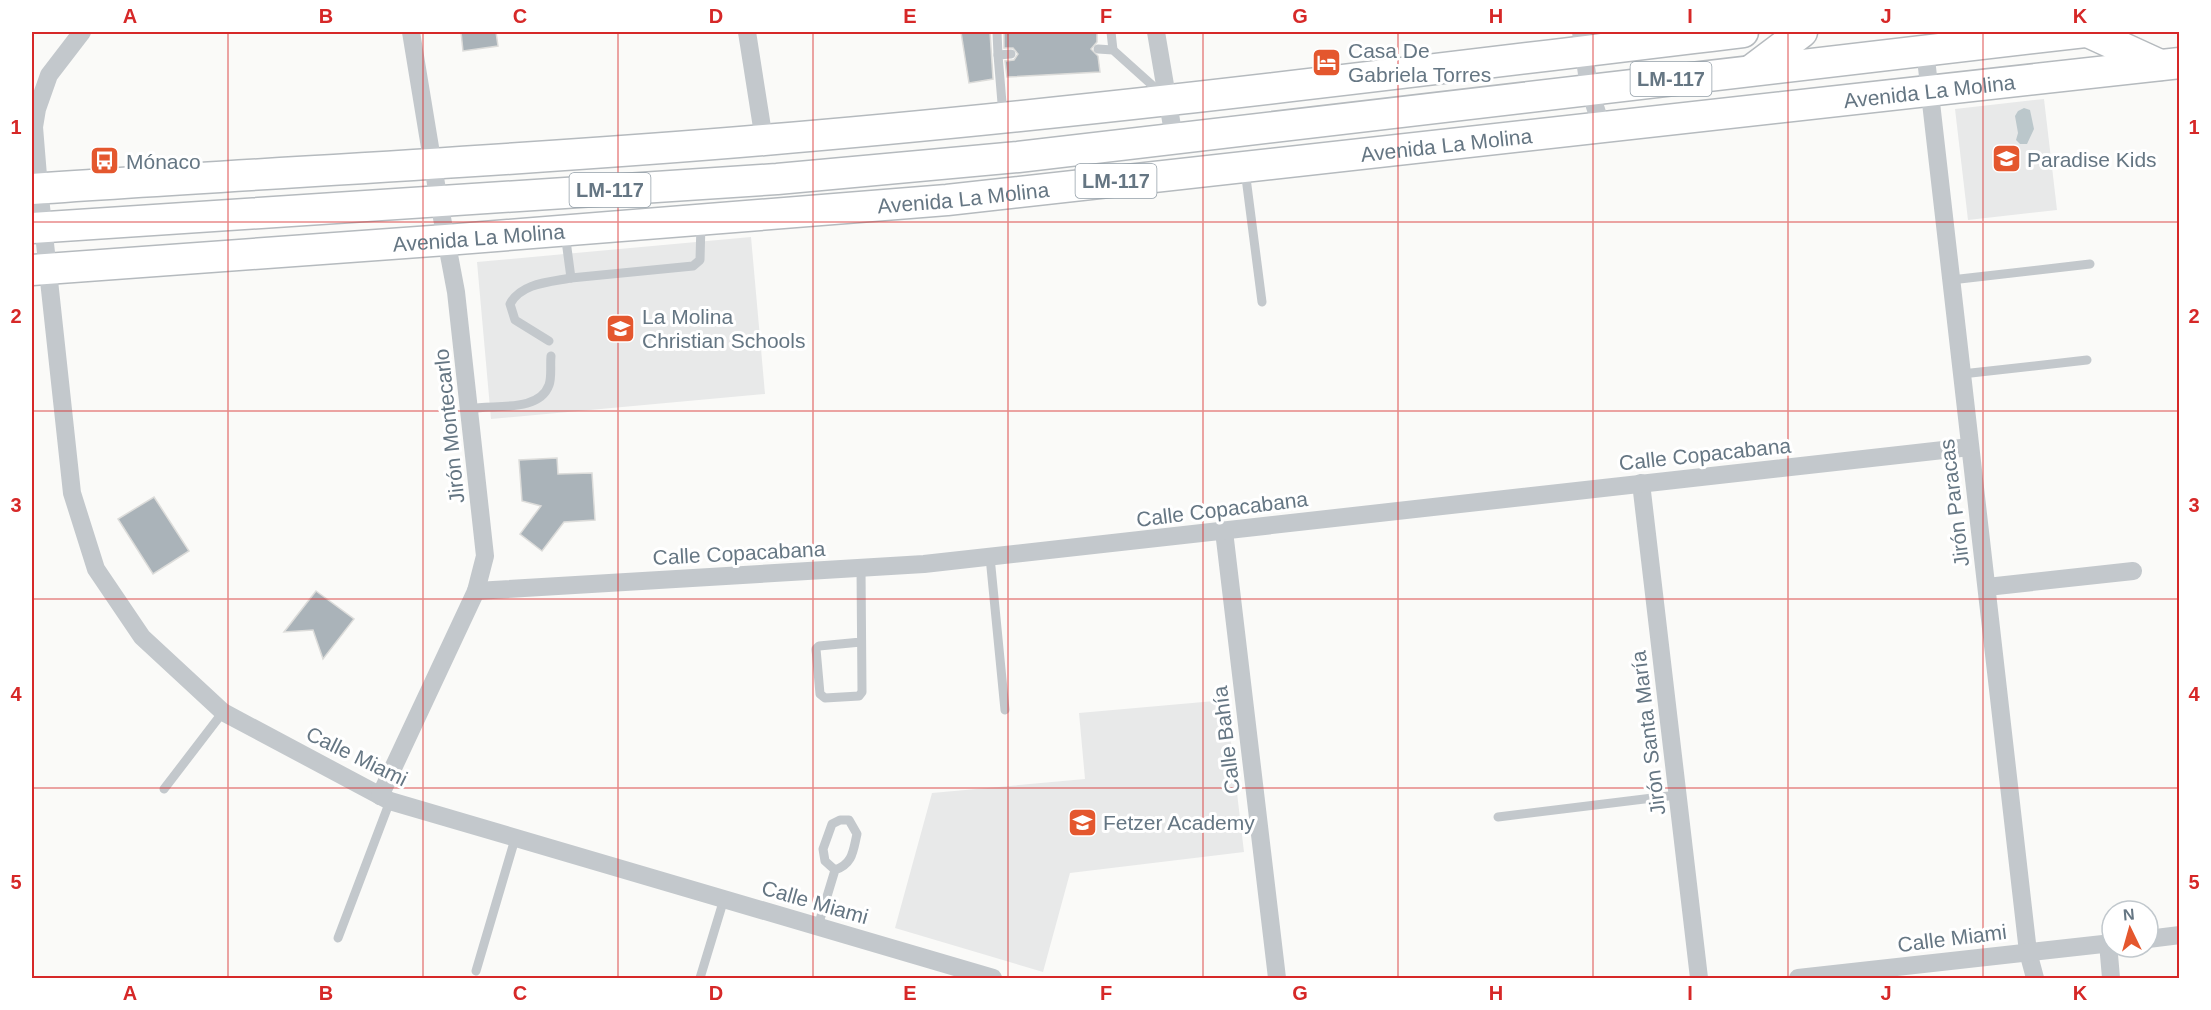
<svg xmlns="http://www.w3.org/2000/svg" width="2211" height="1010" font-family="Arial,sans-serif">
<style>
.built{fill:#e8e9e9}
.water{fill:#bbc7cb}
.building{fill:#aab3b9;stroke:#dcdcda;stroke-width:1.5}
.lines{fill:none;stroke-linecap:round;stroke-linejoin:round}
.primary-casing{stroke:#b5babe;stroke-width:33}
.service{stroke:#c3c8cc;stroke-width:9}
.minor{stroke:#c3c8cc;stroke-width:18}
.primary{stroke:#fff;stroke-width:30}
.grid{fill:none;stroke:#d62828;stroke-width:1.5;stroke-opacity:0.55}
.labels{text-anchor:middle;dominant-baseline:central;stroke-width:6;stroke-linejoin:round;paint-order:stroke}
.shield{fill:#fff;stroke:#939fa8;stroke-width:1.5}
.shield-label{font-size:20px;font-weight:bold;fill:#657683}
.poi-label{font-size:21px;fill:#657683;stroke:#fff;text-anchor:start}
.street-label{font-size:21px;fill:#657683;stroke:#fff}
.neatline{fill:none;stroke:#d62828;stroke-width:2}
.grid-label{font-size:20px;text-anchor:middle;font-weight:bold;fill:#d62828}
</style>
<rect width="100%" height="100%" fill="#fafaf8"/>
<g class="built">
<polygon points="2044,99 2057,210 1968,220 1955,109"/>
<polygon points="751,237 765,394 491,419 477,262"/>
<polygon points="1226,700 1244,852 1070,873 1043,972 895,928 932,793 1085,779 1079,713"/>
</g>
<polygon class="water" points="2024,108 2030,110 2034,129 2027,144 2020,144 2016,140 2018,133 2015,116 2018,111"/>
<g class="building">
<polygon points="461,32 496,32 498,46 463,51"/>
<polygon points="961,32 990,32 993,79 969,83"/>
<polygon points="1004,32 1097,32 1097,42 1091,49 1098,56 1100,72 1007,77 1005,61 1014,60 1018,54 1013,48 1004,48"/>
<polygon points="557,458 558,474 592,473 595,520 564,522 542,551 520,534 541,506 522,501 519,460"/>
<polygon points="154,497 189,551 153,574 118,519"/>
<polygon points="316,591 354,619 323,659 313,630 284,632"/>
</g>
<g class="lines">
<defs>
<g id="primary">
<polyline points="2088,32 2160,65"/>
<polyline points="1753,69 1802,32"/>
<path d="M32 189C276 172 520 161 764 140 1091 113 1417 71 1743 32"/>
<polyline points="32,228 777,179 1018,157 2085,32"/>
<path id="s1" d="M32 270 446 240 947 200 2180 63"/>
</g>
</defs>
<use href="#primary" class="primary-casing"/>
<g class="service">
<polyline points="997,32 998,55"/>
<polyline points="1111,32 1113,50"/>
<polyline points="1098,49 1113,50 1162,94"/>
<polyline points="1003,115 998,55 1011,54"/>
<polyline points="1245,170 1262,302"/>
<polyline points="571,278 693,266 700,260 701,224"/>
<polyline points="1951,280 2090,264"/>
<path d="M549 341 515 320 510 304C521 283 550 282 571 278L565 233"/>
<polyline points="1962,374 2087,360"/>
<path d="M470 409C493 404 539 413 549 385 552 377 550 365 551 356"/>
<polyline points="990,557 1005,710"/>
<polyline points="861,568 862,692 859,696 825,698 820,694 816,649 819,646 861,642"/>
<polyline points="164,789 223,712"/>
<polyline points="1498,817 1677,795"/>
<path d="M818 926 835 870C853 864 853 851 857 834L849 820H840L832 824 823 849 825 861 835 870"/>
<polyline points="338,938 390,801"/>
<polyline points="476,971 515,839"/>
<polyline points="700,978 724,899"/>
</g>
<g class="minor">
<polyline points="82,32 49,75 37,109 34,127 39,188 72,493 96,569 142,637 223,712 390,801 993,978"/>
<polyline points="747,32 764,140"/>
<polyline points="1156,32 1174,138"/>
<polyline points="1581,32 1589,88 1602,128"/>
<polyline points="1925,50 2028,952 2035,978"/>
<polyline points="1641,483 1699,978"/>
<polyline points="1224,531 1277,978"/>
<polyline points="1987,587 2133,571"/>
<polyline points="476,591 924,564 1970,447"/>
<polyline points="380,796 476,591 485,556 456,292 439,202 411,32"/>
<polyline points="2148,939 2180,935"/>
<polyline points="2108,943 2111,978"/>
<polyline points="1798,978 2112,943"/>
</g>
<use href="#primary" class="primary"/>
</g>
<path class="grid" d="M228 32V978M423 32V978M618 32V978M813 32V978M1008 32V978M1203 32V978M1398 32V978M1593 32V978M1788 32V978M1983 32V978M32 222H2180M32 411H2180M32 599H2180M32 788H2180"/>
<defs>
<symbol id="hotel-square" viewBox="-11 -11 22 22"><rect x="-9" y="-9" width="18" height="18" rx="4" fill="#e4572e" stroke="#fff"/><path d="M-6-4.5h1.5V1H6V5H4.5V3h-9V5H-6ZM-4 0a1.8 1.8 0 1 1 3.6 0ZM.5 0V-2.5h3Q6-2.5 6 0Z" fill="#fff"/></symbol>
<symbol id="school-square" viewBox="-11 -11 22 22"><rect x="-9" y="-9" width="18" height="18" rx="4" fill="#e4572e" stroke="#fff"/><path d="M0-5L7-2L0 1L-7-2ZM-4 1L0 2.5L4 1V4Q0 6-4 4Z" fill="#fff"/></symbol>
<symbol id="bus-square" viewBox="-11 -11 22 22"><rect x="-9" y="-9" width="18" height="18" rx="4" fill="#e4572e" stroke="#fff"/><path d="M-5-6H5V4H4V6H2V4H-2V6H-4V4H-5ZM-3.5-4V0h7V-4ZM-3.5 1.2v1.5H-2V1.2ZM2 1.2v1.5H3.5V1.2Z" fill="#fff"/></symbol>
</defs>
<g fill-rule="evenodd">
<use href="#hotel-square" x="1310" y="46" width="33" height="33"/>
<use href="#school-square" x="1990" y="142" width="33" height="33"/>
<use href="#bus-square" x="88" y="144" width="33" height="33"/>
<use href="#school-square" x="604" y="312" width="33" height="33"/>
<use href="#school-square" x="1066" y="806" width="33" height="33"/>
</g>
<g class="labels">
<g class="shield">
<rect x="1630.5" y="62" width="81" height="34" rx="4.5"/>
<rect x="1075.5" y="164" width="81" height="34" rx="4.5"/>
<rect x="569.5" y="173" width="81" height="34" rx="4.5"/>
</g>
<g class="shield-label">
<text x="1671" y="79">LM-117</text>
<text x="1116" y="181">LM-117</text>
<text x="610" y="190">LM-117</text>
</g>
<g class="poi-label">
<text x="1348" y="50">Casa De<tspan x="1348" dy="24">Gabriela Torres</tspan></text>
<text x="2027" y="159">Paradise Kids</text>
<text x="126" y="161">Mónaco</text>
<text x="642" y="316">La Molina<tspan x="642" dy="24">Christian Schools</tspan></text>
<text x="1103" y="822">Fetzer Academy</text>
</g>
<g class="street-label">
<text stroke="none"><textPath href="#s1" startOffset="1906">Avenida La Molina</textPath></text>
<text stroke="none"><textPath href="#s1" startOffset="1420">Avenida La Molina</textPath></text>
<text stroke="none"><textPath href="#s1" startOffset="934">Avenida La Molina</textPath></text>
<text stroke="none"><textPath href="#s1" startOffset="448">Avenida La Molina</textPath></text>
<text transform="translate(449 426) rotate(-96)">Jirón Montecarlo</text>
<text transform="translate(1705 454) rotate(-6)">Calle Copacabana</text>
<text transform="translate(1954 503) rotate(-97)">Jirón Paracas</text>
<text transform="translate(1222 509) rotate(-7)">Calle Copacabana</text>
<text transform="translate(739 553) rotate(-3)">Calle Copacabana</text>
<text transform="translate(1648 733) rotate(-97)">Jirón Santa María</text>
<text transform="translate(1226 740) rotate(-97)">Calle Bahía</text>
<text transform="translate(357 756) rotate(26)">Calle Miami</text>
<text transform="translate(815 902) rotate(16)">Calle Miami</text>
<text transform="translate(1952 938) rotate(-7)">Calle Miami</text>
</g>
</g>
<rect width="2211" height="1010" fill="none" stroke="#ffffff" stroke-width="66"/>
<g transform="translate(2130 929) rotate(355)"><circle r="28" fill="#ffffff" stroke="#c1c8cd" stroke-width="1.5"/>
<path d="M0-4.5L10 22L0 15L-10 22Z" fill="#e4572e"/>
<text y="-9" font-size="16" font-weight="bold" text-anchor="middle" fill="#657683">N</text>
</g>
<rect x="33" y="33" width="2145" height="944" class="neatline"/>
<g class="grid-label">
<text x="130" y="23">A</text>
<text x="326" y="23">B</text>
<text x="520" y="23">C</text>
<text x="716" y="23">D</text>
<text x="910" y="23">E</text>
<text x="1106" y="23">F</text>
<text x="1300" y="23">G</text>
<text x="1496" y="23">H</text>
<text x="1690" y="23">I</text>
<text x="1886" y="23">J</text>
<text x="2080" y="23">K</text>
<text x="16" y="134">1</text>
<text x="2194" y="134">1</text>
<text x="16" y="323">2</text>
<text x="2194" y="323">2</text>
<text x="16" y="512">3</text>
<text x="2194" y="512">3</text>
<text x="16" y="701">4</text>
<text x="2194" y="701">4</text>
<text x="16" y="889">5</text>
<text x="2194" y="889">5</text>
<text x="130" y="1000">A</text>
<text x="326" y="1000">B</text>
<text x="520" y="1000">C</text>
<text x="716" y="1000">D</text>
<text x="910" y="1000">E</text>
<text x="1106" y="1000">F</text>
<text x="1300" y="1000">G</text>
<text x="1496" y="1000">H</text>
<text x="1690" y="1000">I</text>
<text x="1886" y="1000">J</text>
<text x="2080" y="1000">K</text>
</g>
</svg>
